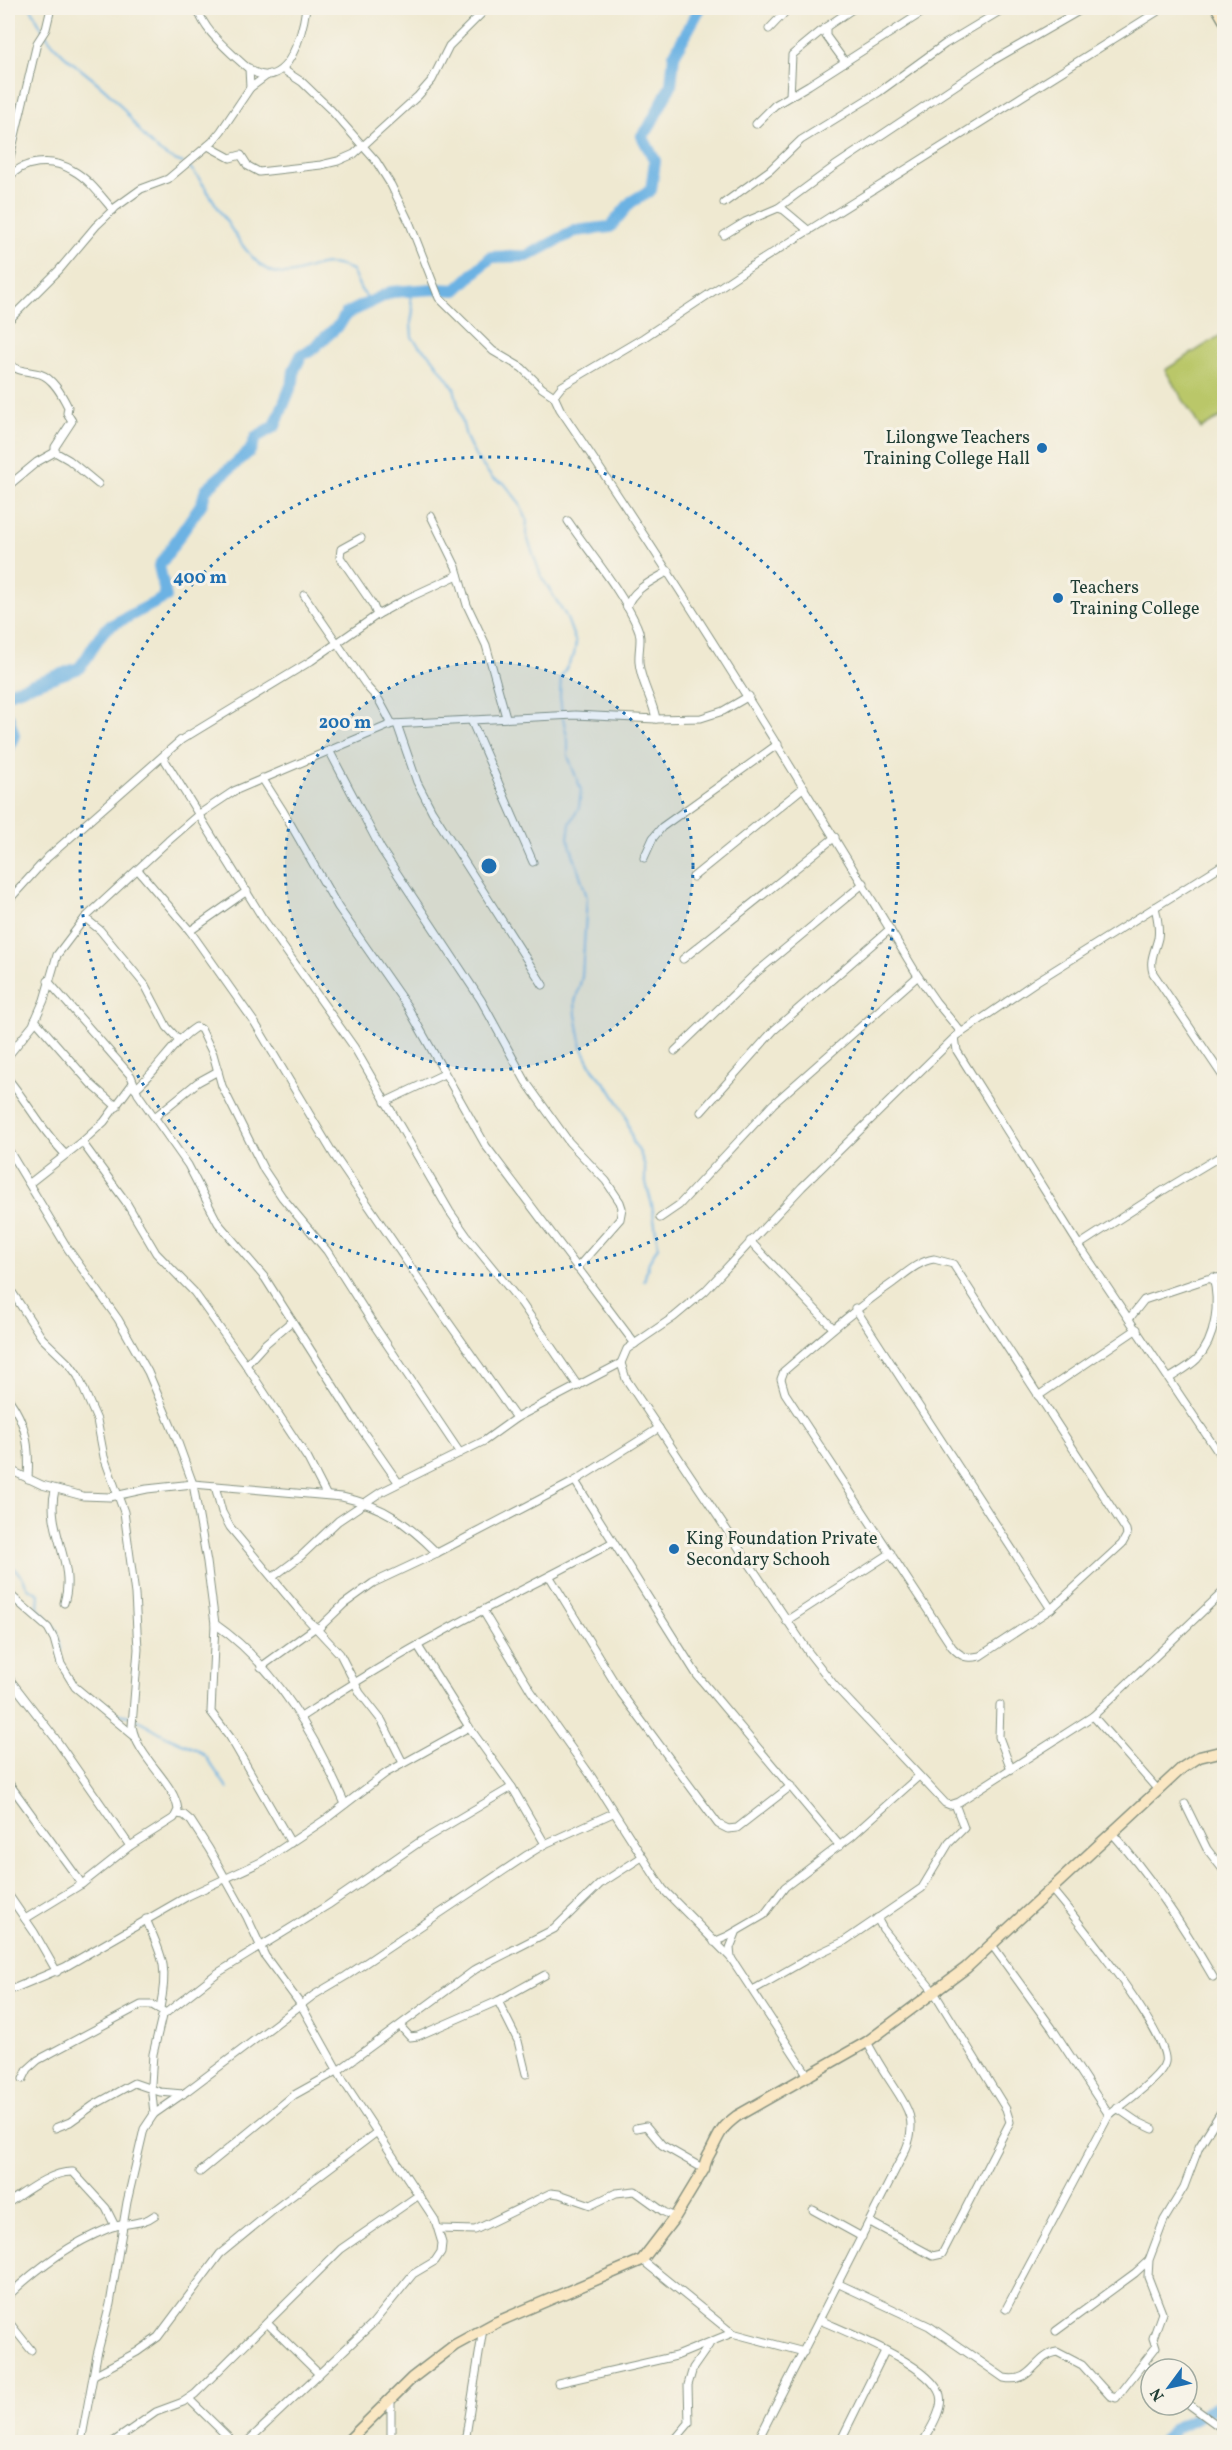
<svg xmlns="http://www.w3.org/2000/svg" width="1232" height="2450" font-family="Vollkorn,serif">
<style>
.green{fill:#bac769;stroke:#6c824e;stroke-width:1.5}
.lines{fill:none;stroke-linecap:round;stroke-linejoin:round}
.stream{stroke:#6cb2e3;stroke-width:2}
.river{stroke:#6cb2e3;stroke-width:12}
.street-casing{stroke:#879382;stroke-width:9}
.secondary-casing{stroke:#879382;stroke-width:13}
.street{stroke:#fff;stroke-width:7}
.secondary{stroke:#fae7c3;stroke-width:10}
.ring{fill:none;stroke:#1f6fb2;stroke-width:3;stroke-dasharray:3 6}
.poi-dot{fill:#1f6fb2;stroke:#f7f3e8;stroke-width:2}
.labels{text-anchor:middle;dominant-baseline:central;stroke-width:6;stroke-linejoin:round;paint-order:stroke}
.poi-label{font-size:18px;fill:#1f3d34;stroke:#f7f3e8;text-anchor:start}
.centre{fill:#1f6fb2;stroke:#f7f3e8;stroke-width:3}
.ring-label{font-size:18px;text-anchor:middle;font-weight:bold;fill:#1f6fb2;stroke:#f7f3e8;stroke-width:6;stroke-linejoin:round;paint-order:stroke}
</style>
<rect width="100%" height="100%" fill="#f7f3e8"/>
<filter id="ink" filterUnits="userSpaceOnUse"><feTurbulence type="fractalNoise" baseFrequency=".0167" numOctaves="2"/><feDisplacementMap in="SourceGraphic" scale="12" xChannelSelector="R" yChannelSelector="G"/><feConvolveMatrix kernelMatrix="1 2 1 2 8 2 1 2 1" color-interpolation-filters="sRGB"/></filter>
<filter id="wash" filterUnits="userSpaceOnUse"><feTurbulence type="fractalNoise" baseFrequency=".008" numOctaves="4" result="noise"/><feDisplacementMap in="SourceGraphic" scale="24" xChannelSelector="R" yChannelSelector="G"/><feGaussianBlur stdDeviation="1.35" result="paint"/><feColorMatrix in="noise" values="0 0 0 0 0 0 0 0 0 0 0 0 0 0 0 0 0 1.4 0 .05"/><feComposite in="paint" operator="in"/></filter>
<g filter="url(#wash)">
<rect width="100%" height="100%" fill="#efe9d1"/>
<polygon class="green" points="1224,333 1224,415 1201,429 1165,370"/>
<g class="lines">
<g class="stream">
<path d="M31 8C35 15 39 24 44 32 60 57 87 72 108 92 136 118 143 151 183 163"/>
<path d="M188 166C212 187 242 265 276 273 306 279 315 253 352 270L361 290 371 302"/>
<polyline points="409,291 413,310 411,323 412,337 419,346 431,356 454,388 466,437 475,456 493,479 504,483 518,501 527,520 526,534 541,576 566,616 576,643 574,655 561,677 560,696 562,714"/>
<polyline points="563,718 568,741 568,756 581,790 579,807 570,824 568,838 587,897 582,977 575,1002 576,1015 582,1047 593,1069 610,1089 625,1113 633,1142 640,1153 645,1166 645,1179 652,1205 658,1246 649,1262 644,1281"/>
<polyline points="8,1561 23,1578 28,1588 39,1594 38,1608 57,1630 61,1650"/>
<polyline points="109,1712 130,1716"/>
<polyline points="135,1718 168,1737 198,1750 206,1757 228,1789"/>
</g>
<g class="river">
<path d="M8 693 79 668C91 655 95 638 108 627L166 597 159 566 202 503 206 489 250 451 256 437 275 426 293 381 294 370 302 354 309 352 340 324 346 314 391 292 435 289 456 290 491 257 527 256 575 231 610 227 631 202 651 190 655 161 642 136 648 129 671 85 674 55 700 8"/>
<polyline points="8,716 14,735 8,750"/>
<polyline points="1204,2413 1224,2403"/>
<polyline points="1163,2442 1175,2428 1197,2417"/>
</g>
</g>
</g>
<g filter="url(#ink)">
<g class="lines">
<defs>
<g id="street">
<path d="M197 8C204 28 217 40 233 55 239 60 246 68 254 72 289 90 303 30 306 8"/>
<polyline points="769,29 789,8"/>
<polyline points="845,62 826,36 826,27 854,8"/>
<polyline points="282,69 302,82 331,110 376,161 391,185 410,224 439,298 493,351 522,368 542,388 554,396"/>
<polyline points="250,88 269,74"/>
<polyline points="790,96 792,55 826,27"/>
<polyline points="8,120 10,147 8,177"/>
<polyline points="756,124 775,105 809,85 929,8"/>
<polyline points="208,146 230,158 241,155 248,166 259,172 321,165 338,161 354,154 418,96 432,80 449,46 487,8"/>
<polyline points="10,157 37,43 46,29 51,8"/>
<path d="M8 179C22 160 52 158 72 170 89 179 101 196 113 210"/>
<polyline points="724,203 770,170 801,140 879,92 945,44 1005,8"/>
<polyline points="778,208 784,210 809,231"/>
<polyline points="724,235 745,222 778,208 835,166 992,61 1084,8"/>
<polyline points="8,321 59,270 96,226 116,207 141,189 168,179 212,142 221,131 250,88 249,68"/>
<path d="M8 363C17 372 28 371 40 374 53 378 62 395 68 407L67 413 72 421 55 447V452"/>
<polyline points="8,486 37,462 55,452 69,460 98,484"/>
<polyline points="431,516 456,567 467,605 486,645 506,717"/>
<path d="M568 521C591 555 620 588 637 626 643 638 638 649 639 662 640 681 653 700 656 719"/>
<polyline points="361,538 341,549 340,557 373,605 377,615"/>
<polyline points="304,595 368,688 379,700 392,724"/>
<path d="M627 607C632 589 654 580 669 571"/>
<polyline points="471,720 533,862"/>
<polyline points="397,724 417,782 432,811 543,985"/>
<polyline points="330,752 381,849 481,1000 526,1082 569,1142 606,1181 620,1202 622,1208 620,1219 577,1268"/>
<polyline points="163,757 262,917 354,1047 450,1212 469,1239 522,1304 578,1386"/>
<polyline points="262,778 283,811 338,907 407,1006 486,1146 635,1344"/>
<polyline points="644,858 653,838 662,827 778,744"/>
<polyline points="1224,864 1037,981 955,1037 802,1187 705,1291 674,1317 627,1349 621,1363 626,1379 809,1653 834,1685 945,1803 950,1805 959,1802 1093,1716 1224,1591"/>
<polyline points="138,870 190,931 255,1023 334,1155 444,1316 516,1418"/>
<polyline points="693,877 804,787"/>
<polyline points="8,901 48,857 181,740 311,661 377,615 406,599 458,575"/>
<path d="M1155 907C1157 917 1160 927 1158 938 1155 951 1149 960 1153 973L1224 1078"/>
<polyline points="85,918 100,930 145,985 167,1027 179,1040"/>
<polyline points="190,931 247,891"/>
<polyline points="683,959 835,837"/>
<polyline points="48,981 131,1076 138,1094 188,1165 218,1223 265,1278 355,1420 398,1482"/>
<polyline points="35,1020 91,1084 117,1107"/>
<path d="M961 1032 936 1002 918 976C802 784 686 594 560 409L554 396 562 386 643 338 747 269 1163 8"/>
<polyline points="955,1037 957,1051 1079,1245 1224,1461"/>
<polyline points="675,1051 757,972 864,883"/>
<polyline points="8,1056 33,1025 44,1000 57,955 85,918 168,841 198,815 234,791 392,724 575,715 656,719 701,718 723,711 749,696"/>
<path d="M8 1079C28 1103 42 1131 65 1154"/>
<path d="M135 1089C158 1071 171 1043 196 1027L201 1029 213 1054 222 1086 264 1170 282 1197 327 1251 374 1325 460 1453"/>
<polyline points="385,1102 444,1074"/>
<polyline points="701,1112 774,1030 890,929"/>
<polyline points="156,1116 198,1082 218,1071"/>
<polyline points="82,1142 126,1202 156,1253 194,1292 246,1365 308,1459 326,1494"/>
<polyline points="8,1149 68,1249 118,1319 148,1372 177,1440 193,1484 207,1562 215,1624 211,1712 230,1737 291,1843"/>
<polyline points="30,1183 82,1142 104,1122 133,1083"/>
<polyline points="660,1218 679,1205 773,1104 918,976"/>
<polyline points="750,1241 833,1328"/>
<polyline points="1079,1245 1164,1190 1224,1154"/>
<path d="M934 1259 953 1264 1126 1530 1127 1535 1122 1544 1051 1609 980 1656C967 1659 961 1657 952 1647L785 1393 781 1379 784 1371C820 1340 855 1309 894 1282 906 1273 919 1261 934 1259Z"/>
<path d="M8 1286 42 1338 70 1365 78 1376 97 1420 104 1457 124 1512 135 1594 138 1649 132 1726C137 1758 175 1782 178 1810L174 1818 130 1846 82 1884 25 1919"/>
<polyline points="1224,1299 1221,1304 1224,1312"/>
<polyline points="855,1308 1051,1609"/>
<polyline points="1129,1319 1144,1300 1207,1279 1224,1277"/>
<polyline points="246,1365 265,1344 292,1321"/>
<path d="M1170 1378C1179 1372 1189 1367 1197 1359 1216 1339 1220 1303 1213 1277"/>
<polyline points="1038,1396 1137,1329"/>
<path d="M8 1398C27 1424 30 1448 28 1479"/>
<path d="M8 1469 42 1485 83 1496 110 1497 147 1489 193 1484 342 1497C384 1506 407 1523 437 1553"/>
<polyline points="575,1481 697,1675 840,1846"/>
<polyline points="215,1486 222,1512 230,1527 299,1610 340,1654 360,1693 382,1721 403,1763"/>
<path d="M55 1490C45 1530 77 1563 64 1603"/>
<polyline points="273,1577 301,1556 338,1521 381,1492 484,1441 516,1418 621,1363"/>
<polyline points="550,1577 621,1693 718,1824 728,1829 737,1828 791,1786"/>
<polyline points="8,1593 48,1628 54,1639 61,1664 75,1687 133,1735"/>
<polyline points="483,1611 531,1691 591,1776 663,1889 731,1958 809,2077"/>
<polyline points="786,1621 891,1553"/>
<path d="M215 1624C277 1667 316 1737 345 1804"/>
<polyline points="318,1629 344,1604 373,1583 437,1553 575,1481 659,1428"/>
<polyline points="418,1646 469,1727 512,1787 545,1844"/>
<polyline points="261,1667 316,1627"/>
<polyline points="8,1677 55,1738 130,1846"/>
<polyline points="1000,1705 999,1737 1011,1769"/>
<polyline points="1093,1716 1158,1790"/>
<path d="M301 1717C347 1687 394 1658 442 1632 498 1601 557 1573 613 1542"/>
<polyline points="8,1782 82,1884"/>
<polyline points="1185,1804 1207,1849 1224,1871"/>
<polyline points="177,1814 184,1815 191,1821 209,1849 247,1917 265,1956 301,2005 344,2082 435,2220 442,2243 441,2252 435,2261 413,2274 373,2323 247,2442"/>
<path d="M1112 1833C1151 1877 1183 1925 1213 1977"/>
<polyline points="8,1894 34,1932 57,1972"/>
<path d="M146 1919C162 1957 169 1965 160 2008"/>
<polyline points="714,1942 728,1936 764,1915 785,1887 852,1836 919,1776"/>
<path d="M992 1945 1052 2028 1109 2115C1122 2105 1162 2077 1165 2062 1171 2037 1072 1913 1052 1890"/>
<polyline points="731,1958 730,1948 736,1933"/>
<polyline points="753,1990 811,1957 843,1942 922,1888 949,1843 964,1828 955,1804"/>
<polyline points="8,1991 65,1967 188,1896 263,1861 326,1819 386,1773 469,1727"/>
<polyline points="498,2001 518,2041 526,2074"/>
<polyline points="400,2026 410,2037 418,2036 498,2001 545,1975"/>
<polyline points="23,2079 28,2069 38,2060 141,2005 152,2005 166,2013"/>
<polyline points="1117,2108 1136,2121 1153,2129"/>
<polyline points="154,2114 187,2091 314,1995 346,1976 527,1855 545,1844 613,1813"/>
<polyline points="55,2128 70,2122 94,2105 134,2083 160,2092 183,2094"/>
<polyline points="636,2128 646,2126 662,2145 704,2169"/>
<polyline points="200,2172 294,2095 339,2070 476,1969 554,1929 600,1884 642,1857"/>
<path d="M8 2203C25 2192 51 2171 73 2172L106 2208 115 2226"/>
<polyline points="813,2210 862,2237"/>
<polyline points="870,2222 933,2256 942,2254 1010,2122 1006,2109 934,1992 883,1929 877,1918"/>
<polyline points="439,2229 475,2230 551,2193 559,2194 591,2205 616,2193 635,2191 664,2212 675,2217"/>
<polyline points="642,2260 732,2333 804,2352"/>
<path d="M839 2284 929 2326 1004 2378C1033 2384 1034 2356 1057 2352L1082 2365 1110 2396 1116 2398 1156 2347 1153 2338 1162 2313 1148 2277 1149 2260 1164 2220 1184 2187 1199 2147 1224 2107"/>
<path d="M8 2296C36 2269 70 2244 107 2229 122 2222 141 2226 155 2215"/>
<polyline points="1006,2309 1109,2115"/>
<path d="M820 2320C848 2333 931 2365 940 2395 944 2409 929 2431 923 2442"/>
<polyline points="8,2321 31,2350"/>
<polyline points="267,2323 319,2374"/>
<polyline points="1056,2331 1135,2273 1147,2262"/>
<polyline points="1144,2364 1151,2371"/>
<polyline points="94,2375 137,2352 158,2337 220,2254 271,2212 377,2132"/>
<polyline points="558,2383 676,2356 732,2333"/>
<polyline points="189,2399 233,2442"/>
<polyline points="1187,2403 1224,2430"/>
<polyline points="81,2442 97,2355 110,2304 127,2202 144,2129 154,2114 151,2084 153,2054 162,2016 216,1974 328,1905 421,1841 512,1787"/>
<polyline points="113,2442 156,2412 183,2402 195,2394 341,2249 419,2195"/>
<polyline points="391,2442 391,2397"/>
<polyline points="465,2442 483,2329"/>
<polyline points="673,2442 689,2423 688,2385 693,2368 709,2345"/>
<path d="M757 2442 906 2149C919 2119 905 2104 889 2079 881 2067 874 2055 867 2042"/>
<polyline points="840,2442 885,2351"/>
</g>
<g id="secondary">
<polyline points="1217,8 1224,20"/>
<path d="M347 2442 412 2378 455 2345 497 2322 642 2260 675 2217 704 2169C705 2161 707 2158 711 2151 720 2133 721 2128 737 2116L867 2042 966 1968 1182 1768 1199 1757 1224 1751"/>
</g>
</defs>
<use href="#street" class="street-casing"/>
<use href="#secondary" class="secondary-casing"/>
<use href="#street" class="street"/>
<use href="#secondary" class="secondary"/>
</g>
</g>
<circle cx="489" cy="866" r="204" fill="#1f6fb2" fill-opacity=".12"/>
<g class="ring">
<circle cx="489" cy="866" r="204"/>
<circle cx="489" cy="866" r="409"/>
</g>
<g class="poi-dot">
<circle cx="1042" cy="448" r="6"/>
<circle cx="1058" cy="598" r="6"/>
<circle cx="674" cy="1549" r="6"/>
</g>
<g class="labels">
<g class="poi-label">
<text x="1030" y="438" text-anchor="end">Lilongwe Teachers<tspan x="1030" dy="21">Training College Hall</tspan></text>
<text x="1070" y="588">Teachers<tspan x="1070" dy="21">Training College</tspan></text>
<text x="686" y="1539">King Foundation Private<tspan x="686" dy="21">Secondary Schooh</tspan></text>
</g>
</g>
<circle cx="489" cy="866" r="9" class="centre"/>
<g class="ring-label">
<text x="200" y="583">400 m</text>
<text x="345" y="728">200 m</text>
</g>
<rect width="1232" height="2450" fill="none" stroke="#f7f3e8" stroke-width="30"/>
<g transform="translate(1169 2387) rotate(237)"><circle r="28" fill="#f7f3e8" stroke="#a1aaa0" stroke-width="1.5"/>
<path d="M0-4.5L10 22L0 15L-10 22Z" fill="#1f6fb2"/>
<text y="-9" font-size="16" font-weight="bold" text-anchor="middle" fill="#1f3d34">N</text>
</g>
</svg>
